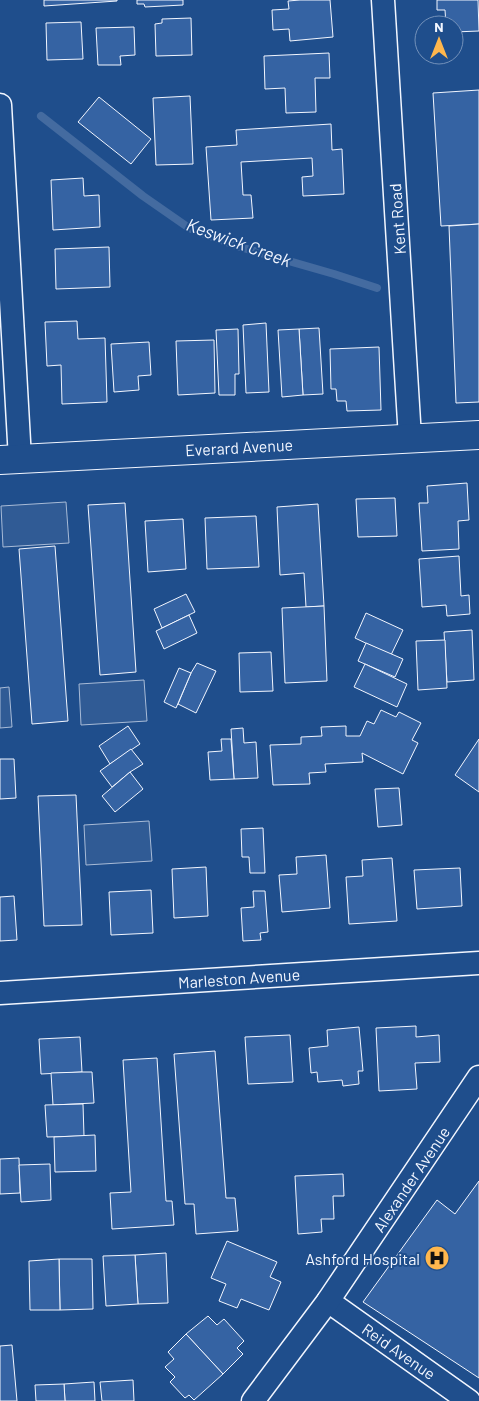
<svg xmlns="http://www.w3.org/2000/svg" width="479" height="1401" font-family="Barlow,sans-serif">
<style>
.built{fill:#305b95;stroke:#a8bbd7}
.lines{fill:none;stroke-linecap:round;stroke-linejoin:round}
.stream{stroke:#446ba0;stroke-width:8}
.building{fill:#3563a3;stroke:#f2f6ff}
.street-casing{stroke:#f2f6ff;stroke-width:25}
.secondary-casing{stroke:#f2f6ff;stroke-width:30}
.street{stroke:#1f4e8c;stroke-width:22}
.secondary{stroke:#1f4e8c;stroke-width:28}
.labels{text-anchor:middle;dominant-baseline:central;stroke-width:4;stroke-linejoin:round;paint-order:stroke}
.street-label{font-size:16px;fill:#f2f6ff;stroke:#1f4e8c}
.poi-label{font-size:16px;fill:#f2f6ff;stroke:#1f4e8c;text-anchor:end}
.water-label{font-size:18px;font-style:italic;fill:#f2f6ff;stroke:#1f4e8c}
</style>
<rect width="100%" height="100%" fill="#1f4e8c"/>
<g class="built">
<polygon points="66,502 69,543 3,547 1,506"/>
<polygon points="144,680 147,721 81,725 79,684"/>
<polygon points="9,687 12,727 0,728 0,688"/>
<polygon points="149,821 152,861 86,865 84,825"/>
</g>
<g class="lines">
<polyline class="stream" points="41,116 143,196 189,228 240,247 334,274 377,288"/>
</g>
<g class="building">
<polygon points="44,0 117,0 117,1 44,6"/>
<polygon points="137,0 183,0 183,5 145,7 144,4 137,4"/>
<polygon points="300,0 330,0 333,37 290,41 289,29 273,30 272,10 289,9 288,1"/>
<polygon points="437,0 478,0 479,31 454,32 454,25 446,25 445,10 437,10"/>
<polygon points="191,18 192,55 156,56 155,24 162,23 162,19"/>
<polygon points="81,22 83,59 47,60 46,23"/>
<polygon points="134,27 135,55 120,56 121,65 98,65 96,28"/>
<polygon points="329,53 330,78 315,78 316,112 286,113 285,88 265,89 264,56"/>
<polygon points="479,90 479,224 441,226 433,93"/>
<polygon points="190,96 193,164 156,165 153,98"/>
<polygon points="99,97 151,139 131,164 78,122"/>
<polygon points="331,124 332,150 342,149 344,194 303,196 302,177 313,176 312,158 241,162 243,195 251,195 253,218 211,220 206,147 237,145 236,130"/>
<polygon points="83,178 84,196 99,195 100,227 53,230 51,180"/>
<polygon points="479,224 479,402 456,403 449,226"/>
<polygon points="109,247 110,287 56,289 55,249"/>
<polygon points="77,321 78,339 105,338 107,402 62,404 61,365 47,366 45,322"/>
<polygon points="266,323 269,392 246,393 243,325"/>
<polygon points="319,328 323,394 303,395 299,329"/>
<polygon points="238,329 239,374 235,374 235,395 219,395 216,330"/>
<polygon points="299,329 303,395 282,397 278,330"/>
<polygon points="214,340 215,393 178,395 176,341"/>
<polygon points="149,342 151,375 138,376 139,390 114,392 111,344"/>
<polygon points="379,347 381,410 347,411 346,401 337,401 336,389 331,389 330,349"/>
<polygon points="467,483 469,520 458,521 459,549 422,551 419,503 428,503 427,486"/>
<polygon points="395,498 397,536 358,537 356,499"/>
<polygon points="125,503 136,672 100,675 88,505"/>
<polygon points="318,504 324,606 306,607 304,573 280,575 277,507"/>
<polygon points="256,516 259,567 207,569 205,518"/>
<polygon points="183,519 186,569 148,572 145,521"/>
<polygon points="55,546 68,721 32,724 19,549"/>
<polygon points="459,556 461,596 469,595 470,614 447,616 446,605 422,607 419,559"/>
<polygon points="186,594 195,612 162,628 154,609"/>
<polygon points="324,606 327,681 285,683 282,608"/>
<polygon points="366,613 403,630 391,655 355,638"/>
<polygon points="189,615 197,633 164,649 156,631"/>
<polygon points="472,630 474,680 447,682 444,632"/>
<polygon points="445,640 447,688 418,690 416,641"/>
<polygon points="366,643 403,659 395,677 358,661"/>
<polygon points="271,652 273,691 240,692 239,653"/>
<polygon points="197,663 216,671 196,713 178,704 191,673"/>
<polygon points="365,664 407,684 397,707 354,687"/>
<polygon points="179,668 191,673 176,708 164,702"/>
<polygon points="381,710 396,717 399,712 421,723 412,740 418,743 403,774 362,753 363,762 325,764 326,772 309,773 310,784 273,785 270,745 301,744 301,737 322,736 321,727 346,726 346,736 360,736 367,721 374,724"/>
<polygon points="128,726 140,744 110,764 99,746"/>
<polygon points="243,728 244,743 256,742 258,778 234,779 231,729"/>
<polygon points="221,739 231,739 234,779 210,780 208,752 222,751"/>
<polygon points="479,739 479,792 455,775"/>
<polygon points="131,749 143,764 130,772 112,787 100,771"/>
<polygon points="0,759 14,759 16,798 0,799"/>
<polygon points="130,772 143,789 115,812 102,796"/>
<polygon points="399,788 402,825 378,827 375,789"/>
<polygon points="76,795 82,925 44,926 38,796"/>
<polygon points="263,828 265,873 250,873 249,857 242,857 241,829"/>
<polygon points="326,855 330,908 282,912 279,875 297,874 296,857"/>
<polygon points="392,858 397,921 349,924 346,877 363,876 362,860"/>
<polygon points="206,867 208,916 174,918 172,869"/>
<polygon points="460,868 462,906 417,909 414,870"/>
<polygon points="151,890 153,933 111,935 109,892"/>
<polygon points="253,891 265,891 268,932 260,933 261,940 243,941 241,908 254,907"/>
<polygon points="14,896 17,940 0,941 0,897"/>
<polygon points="416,1026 416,1037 439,1035 440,1062 415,1063 417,1089 379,1091 376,1028"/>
<polygon points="359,1027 363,1071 358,1071 359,1084 343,1086 342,1080 318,1082 317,1072 311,1073 309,1048 328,1046 327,1030"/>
<polygon points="290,1035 293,1082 248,1084 245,1037"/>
<polygon points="80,1037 82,1072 41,1074 39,1039"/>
<polygon points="215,1051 226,1198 235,1198 238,1231 196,1234 194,1204 185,1204 174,1054"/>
<polygon points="157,1058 166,1201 172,1201 174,1225 112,1229 110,1193 131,1192 123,1060"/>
<polygon points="82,1072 92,1072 94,1103 53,1105 51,1073"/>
<polygon points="83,1104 84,1136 47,1137 45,1105"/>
<polygon points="95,1135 96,1171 55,1172 54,1137"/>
<polygon points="19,1158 20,1193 0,1194 0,1159"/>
<polygon points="50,1164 51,1200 21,1202 19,1165"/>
<polygon points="343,1174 344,1196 333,1196 334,1219 321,1219 322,1232 298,1234 295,1176"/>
<polygon points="479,1181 479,1378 363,1302 437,1200 455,1214"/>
<polygon points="227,1241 277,1262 270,1277 281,1282 269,1310 241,1299 237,1308 219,1301 226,1284 211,1278"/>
<polygon points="166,1253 168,1303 138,1304 135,1255"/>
<polygon points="135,1255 138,1304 106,1306 103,1256"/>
<polygon points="59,1259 92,1259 93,1309 60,1310"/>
<polygon points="59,1259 60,1310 30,1310 29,1261"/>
<polygon points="208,1316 217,1325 224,1319 244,1341 237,1348 243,1354 223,1374 186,1334"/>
<polygon points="186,1334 223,1374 194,1400 189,1395 185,1398 170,1382 175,1377 165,1367 174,1359 168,1352"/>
<polygon points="12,1345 17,1401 0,1401 0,1346"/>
<polygon points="133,1380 134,1401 102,1401 100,1382"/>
<polygon points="94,1382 95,1401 65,1401 64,1384"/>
<polygon points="64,1384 65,1401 36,1401 35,1385"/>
</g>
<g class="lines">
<defs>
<g id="street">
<polyline points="383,0 410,438"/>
<polyline points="0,105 20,459"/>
<polyline points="0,993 479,963"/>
<polyline points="328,1301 469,1401"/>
<polyline points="253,1401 328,1301 479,1077"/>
</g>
<polyline id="secondary" points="0,460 479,435"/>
</defs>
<use href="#street" class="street-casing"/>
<use href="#secondary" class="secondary-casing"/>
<use href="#street" class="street"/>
<use href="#secondary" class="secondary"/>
</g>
<defs>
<symbol id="hospital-disc" viewBox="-11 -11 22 22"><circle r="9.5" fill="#ffb74d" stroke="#1f4e8c"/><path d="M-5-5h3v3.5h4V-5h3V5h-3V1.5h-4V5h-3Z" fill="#111"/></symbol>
</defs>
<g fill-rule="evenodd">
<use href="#hospital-disc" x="423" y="1244" width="28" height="28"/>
</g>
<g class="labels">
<g class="street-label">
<text transform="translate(397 219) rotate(-94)">Kent Road</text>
<text transform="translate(239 447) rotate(-3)">Everard Avenue</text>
<text transform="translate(239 978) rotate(-4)">Marleston Avenue</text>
<text transform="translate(411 1179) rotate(-56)">Alexander Avenue</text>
<text transform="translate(399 1351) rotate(35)">Reid Avenue</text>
</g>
<g class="poi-label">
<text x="420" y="1258">Ashford Hospital</text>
</g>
<g class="water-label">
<text transform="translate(239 242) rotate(20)">Keswick Creek</text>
</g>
</g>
<g transform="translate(439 40)"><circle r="24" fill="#1f4e8c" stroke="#7391ba"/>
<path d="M0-4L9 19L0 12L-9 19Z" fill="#ffb74d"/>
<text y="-8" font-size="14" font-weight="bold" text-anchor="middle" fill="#f2f6ff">N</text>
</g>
</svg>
